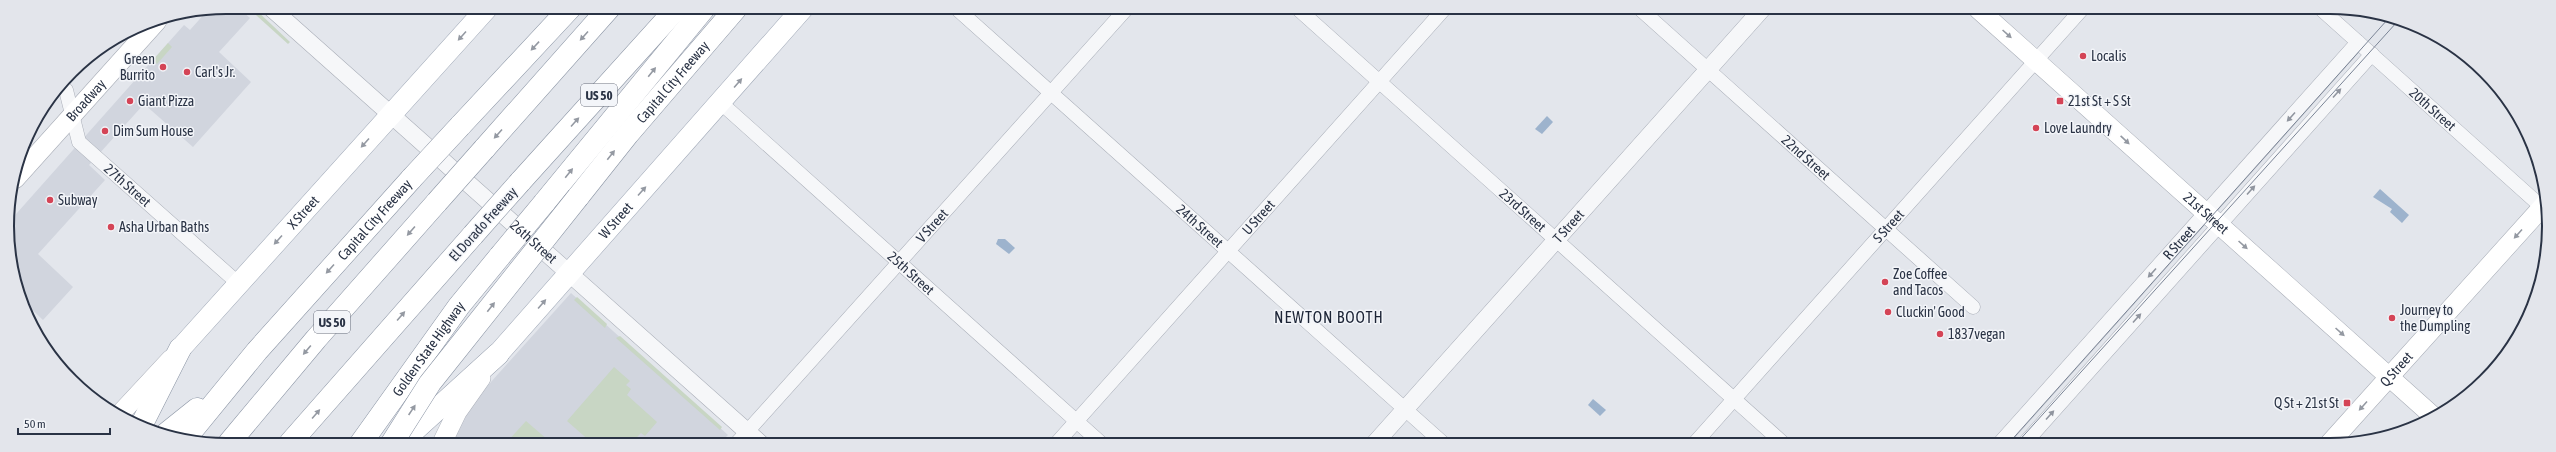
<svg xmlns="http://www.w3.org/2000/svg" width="2556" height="452" font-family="'Asap Condensed',sans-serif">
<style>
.built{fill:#d1d5de}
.green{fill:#c8d6c4}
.water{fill:#9db3cd}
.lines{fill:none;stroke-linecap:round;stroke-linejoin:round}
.minor-casing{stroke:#a8adb7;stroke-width:15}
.tertiary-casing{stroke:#a8adb7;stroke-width:18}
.secondary-casing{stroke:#a8adb7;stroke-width:20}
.primary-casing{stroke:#a1aab8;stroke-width:22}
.motorway-casing{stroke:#8993a3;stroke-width:23}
.minor{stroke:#f6f7f9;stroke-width:14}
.tertiary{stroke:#f6f7f9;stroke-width:17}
.secondary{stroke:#fff;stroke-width:19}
.primary{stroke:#fff;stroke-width:21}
.motorway{stroke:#fff;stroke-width:22}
.tram{stroke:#7b8596;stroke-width:1}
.motorway-bridge-casing{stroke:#8993a3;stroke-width:23;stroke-linecap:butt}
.motorway-bridge{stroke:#fff;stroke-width:22}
.oneway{fill:#9499a2}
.oneway2{fill:#90959f}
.poi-dot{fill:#d44456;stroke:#f3f5f9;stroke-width:1.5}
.labels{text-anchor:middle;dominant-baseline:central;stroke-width:3;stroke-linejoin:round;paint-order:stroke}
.shield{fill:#f3f5f9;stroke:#666d7b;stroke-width:1}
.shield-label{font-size:13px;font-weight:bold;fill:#2a3345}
.poi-label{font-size:14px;fill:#2a3345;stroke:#f3f5f9;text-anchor:start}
.street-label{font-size:14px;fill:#2a3345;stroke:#f3f5f9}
.quarter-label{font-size:16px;letter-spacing:1px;fill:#1c2436;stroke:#f3f5f9}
.rim{fill:none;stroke:#2a3345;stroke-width:2}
</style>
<rect width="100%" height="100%" fill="#e3e6ec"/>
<g class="built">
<polygon points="226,7 237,7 250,18 219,52 251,82 193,147 144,104 89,165 105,180 38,254 73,287 43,320 19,297 9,222 184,25 190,30 207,11"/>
<polygon points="571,293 728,435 720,443 450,443 473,402"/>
</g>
<g class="green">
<polygon points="247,7 253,7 290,42 288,44"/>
<polygon points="168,43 172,47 157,64 153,60"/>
<polygon points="577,297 607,324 605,328 574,300"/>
<polygon points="620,336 722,427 720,430 616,338"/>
<polygon points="614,367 630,381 626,385 631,389 627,395 657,422 645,436 641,433 631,443 592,443 567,421"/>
<polygon points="526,421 548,440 548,443 506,443"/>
</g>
<g class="water">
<polygon points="1547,116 1553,122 1542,134 1535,129"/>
<polygon points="2380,189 2409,215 2402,223 2390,212 2392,209 2373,197"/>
<polygon points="998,239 1005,239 1015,248 1009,254 996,244"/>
<polygon points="1593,399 1606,410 1600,416 1588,405"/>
</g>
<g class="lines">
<defs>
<g id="minor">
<path id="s1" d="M956 8 1444 444"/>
<path id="s2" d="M1297 8 1784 444"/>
<path id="s3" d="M1639 8 1973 307"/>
<path id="s4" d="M2321 9 2544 209"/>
<path id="s5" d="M61 86 66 90 79 142 239 284"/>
<path id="s6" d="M721 103 1102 444"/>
<path id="s7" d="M737 443 1127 8"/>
<path id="s8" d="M1056 444 1445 8"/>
<path id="s9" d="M1694 444 2082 9"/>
<path id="s10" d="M1999 444 2358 42"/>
<polyline points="2024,444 2372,54"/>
</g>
<g id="tertiary">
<path id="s11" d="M270 7 761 444"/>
<path id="s12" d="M1374 444 1763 8"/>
</g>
<g id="secondary">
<path id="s13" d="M1978 9 2434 417"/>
<path id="s14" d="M15 179 157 21"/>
<polyline points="118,416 171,359"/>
<polyline points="442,443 457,412 481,378"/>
<path id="s15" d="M2328 445 2544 205"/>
</g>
<g id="primary">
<path id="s16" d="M180 349 488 7"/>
<path id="s17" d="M498 354 803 8"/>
</g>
<g id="motorway">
<polyline points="460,126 571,7"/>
<polyline points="484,149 610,7"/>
<polyline points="520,182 678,7"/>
<path id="s18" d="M578 197 628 134 737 7"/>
<polyline points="544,203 705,7"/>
<polyline points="142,424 180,349"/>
<polyline points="167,433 197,409"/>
<path id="s19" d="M185 439 257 351 412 178"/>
<polyline points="229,443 316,339 437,202"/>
<polyline points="290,443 473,235"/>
<path id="s20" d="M361 443 459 306 500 256"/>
<polyline points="400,443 498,354"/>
</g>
</defs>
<use href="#minor" class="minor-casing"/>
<use href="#tertiary" class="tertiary-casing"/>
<use href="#secondary" class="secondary-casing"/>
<use href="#primary" class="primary-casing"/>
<use href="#motorway" class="motorway-casing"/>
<use href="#minor" class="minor"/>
<use href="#tertiary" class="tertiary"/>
<use href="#secondary" class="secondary"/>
<use href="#primary" class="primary"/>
<use href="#motorway" class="motorway"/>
<g class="tram">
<polyline points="2008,444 2388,19"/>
<polyline points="2016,444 2397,22"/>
</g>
<defs>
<g id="motorway-bridge">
<polyline points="412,178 460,126"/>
<polyline points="437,202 484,149"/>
<polyline points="473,235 520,182"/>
<polyline points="500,256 544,203"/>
<polyline points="392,443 430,383 578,197"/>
</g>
</defs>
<use href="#motorway-bridge" class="motorway-bridge-casing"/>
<use href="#motorway-bridge" class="motorway-bridge"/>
</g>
<defs><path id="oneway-solid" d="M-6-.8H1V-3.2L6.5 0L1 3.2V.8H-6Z"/></defs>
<g class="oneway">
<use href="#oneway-solid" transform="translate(2007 34) rotate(42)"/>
<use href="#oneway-solid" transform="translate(462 36) rotate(132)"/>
<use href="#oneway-solid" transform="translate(584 36) rotate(132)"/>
<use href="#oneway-solid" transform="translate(535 46) rotate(133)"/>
<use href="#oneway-solid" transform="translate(652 72) rotate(-51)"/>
<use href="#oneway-solid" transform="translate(738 83) rotate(-49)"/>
<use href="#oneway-solid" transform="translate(575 122) rotate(-48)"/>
<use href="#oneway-solid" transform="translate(498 134) rotate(132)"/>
<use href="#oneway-solid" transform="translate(2125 140) rotate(43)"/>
<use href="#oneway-solid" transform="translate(365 143) rotate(132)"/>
<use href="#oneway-solid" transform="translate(611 155) rotate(-52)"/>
<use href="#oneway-solid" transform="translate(569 173) rotate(-51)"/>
<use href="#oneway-solid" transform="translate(642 191) rotate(-48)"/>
<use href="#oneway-solid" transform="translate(411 231) rotate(131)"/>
<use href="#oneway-solid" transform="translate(2518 234) rotate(132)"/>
<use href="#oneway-solid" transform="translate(278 240) rotate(132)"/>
<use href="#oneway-solid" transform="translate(2243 245) rotate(42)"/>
<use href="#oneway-solid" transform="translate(330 269) rotate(132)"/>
<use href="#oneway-solid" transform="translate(542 304) rotate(-49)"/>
<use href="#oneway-solid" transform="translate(491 307) rotate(-52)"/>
<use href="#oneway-solid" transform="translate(401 316) rotate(-49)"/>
<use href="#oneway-solid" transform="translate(2340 332) rotate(42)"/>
<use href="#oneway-solid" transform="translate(307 350) rotate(130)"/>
<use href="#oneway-solid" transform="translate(2363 406) rotate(132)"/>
<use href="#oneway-solid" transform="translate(412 410) rotate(-56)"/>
<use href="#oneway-solid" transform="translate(316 414) rotate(-49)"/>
</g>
<g class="oneway2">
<use href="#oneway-solid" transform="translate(2337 93) rotate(-48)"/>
<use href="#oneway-solid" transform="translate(2291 117) rotate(132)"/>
<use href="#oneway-solid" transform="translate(2251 190) rotate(-48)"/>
<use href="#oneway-solid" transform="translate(2152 273) rotate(132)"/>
<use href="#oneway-solid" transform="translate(2137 318) rotate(-48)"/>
<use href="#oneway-solid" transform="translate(2050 415) rotate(-48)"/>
</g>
<g class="poi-dot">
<circle cx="2083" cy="56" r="4"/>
<circle cx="163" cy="67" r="4"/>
<circle cx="187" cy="72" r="4"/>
<circle cx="130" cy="101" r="4"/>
<rect x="2056" y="97" width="8" height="8" rx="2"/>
<circle cx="2036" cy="128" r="4"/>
<circle cx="105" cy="131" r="4"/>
<circle cx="50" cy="200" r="4"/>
<circle cx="111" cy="227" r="4"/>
<circle cx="1885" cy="282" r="4"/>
<circle cx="1888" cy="312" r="4"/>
<circle cx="2392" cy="318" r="4"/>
<circle cx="1940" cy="334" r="4"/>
<rect x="2343" y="399" width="8" height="8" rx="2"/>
</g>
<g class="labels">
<g class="shield">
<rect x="581" y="84" width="36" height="22" rx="3"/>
<rect x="314" y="311" width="36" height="22" rx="3"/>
</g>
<g class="shield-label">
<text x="599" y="95">US 50</text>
<text x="332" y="322">US 50</text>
</g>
<g class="poi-label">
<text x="2091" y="56">Localis</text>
<text x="155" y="59" text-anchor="end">Green<tspan x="155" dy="16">Burrito</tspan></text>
<text x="195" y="72">Carl's Jr.</text>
<text x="138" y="101">Giant Pizza</text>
<text x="2068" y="101">21st St + S St</text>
<text x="2044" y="128">Love Laundry</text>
<text x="113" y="131">Dim Sum House</text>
<text x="58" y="200">Subway</text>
<text x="119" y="227">Asha Urban Baths</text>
<text x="1893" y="274">Zoe Coffee<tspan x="1893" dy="16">and Tacos</tspan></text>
<text x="2400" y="310">Journey to<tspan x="2400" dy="16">the Dumpling</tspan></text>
<text x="1896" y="312">Cluckin' Good</text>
<text x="1948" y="334">1837vegan</text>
<text x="2339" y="403" text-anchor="end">Q St + 21st St</text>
</g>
<g class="street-label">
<text stroke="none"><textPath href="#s18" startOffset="149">Capital City Freeway</textPath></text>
<text stroke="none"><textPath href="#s14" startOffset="106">Broadway</textPath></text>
<text stroke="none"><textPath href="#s4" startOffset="150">20th Street</textPath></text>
<text stroke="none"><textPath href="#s3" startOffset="224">22nd Street</textPath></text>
<text stroke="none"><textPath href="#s5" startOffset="125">27th Street</textPath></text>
<text stroke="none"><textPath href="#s2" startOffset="303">23rd Street</textPath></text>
<text stroke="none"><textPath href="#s16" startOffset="184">X Street</textPath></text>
<text stroke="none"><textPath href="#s13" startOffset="306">21st Street</textPath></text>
<text stroke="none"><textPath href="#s8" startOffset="304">U Street</textPath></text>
<text stroke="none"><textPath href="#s19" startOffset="290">Capital City Freeway</textPath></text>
<text stroke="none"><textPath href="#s17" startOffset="178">W Street</textPath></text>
<text transform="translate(483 224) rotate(-48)">El Dorado Freeway</text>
<text stroke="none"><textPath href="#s7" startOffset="292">V Street</textPath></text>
<text stroke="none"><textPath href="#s1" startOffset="327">24th Street</textPath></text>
<text stroke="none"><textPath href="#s12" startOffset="292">T Street</textPath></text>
<text stroke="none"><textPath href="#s9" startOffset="292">S Street</textPath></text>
<text stroke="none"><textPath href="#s11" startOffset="353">26th Street</textPath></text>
<text stroke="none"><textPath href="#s10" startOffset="270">R Street</textPath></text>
<text stroke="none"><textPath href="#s6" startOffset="255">25th Street</textPath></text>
<text stroke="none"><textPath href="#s20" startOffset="116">Golden State Highway</textPath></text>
<text stroke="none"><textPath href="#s15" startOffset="102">Q Street</textPath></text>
</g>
<g class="quarter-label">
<text x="1329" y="317">NEWTON BOOTH</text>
</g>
</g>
<path d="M0 0H2556V452H0ZM226 14H2330A212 212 0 0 1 2542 226V226A212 212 0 0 1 2330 438H226A212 212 0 0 1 14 226V226A212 212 0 0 1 226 14Z" fill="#e3e5eb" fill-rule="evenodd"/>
<path class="rim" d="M226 14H2330A212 212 0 0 1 2542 226V226A212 212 0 0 1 2330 438H226A212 212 0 0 1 14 226V226A212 212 0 0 1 226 14Z"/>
<path d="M18 428v6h92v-6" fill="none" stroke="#2a3345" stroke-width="2"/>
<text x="24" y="428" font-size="12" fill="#2a3345" stroke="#f3f5f9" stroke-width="3" paint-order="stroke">50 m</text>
</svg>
